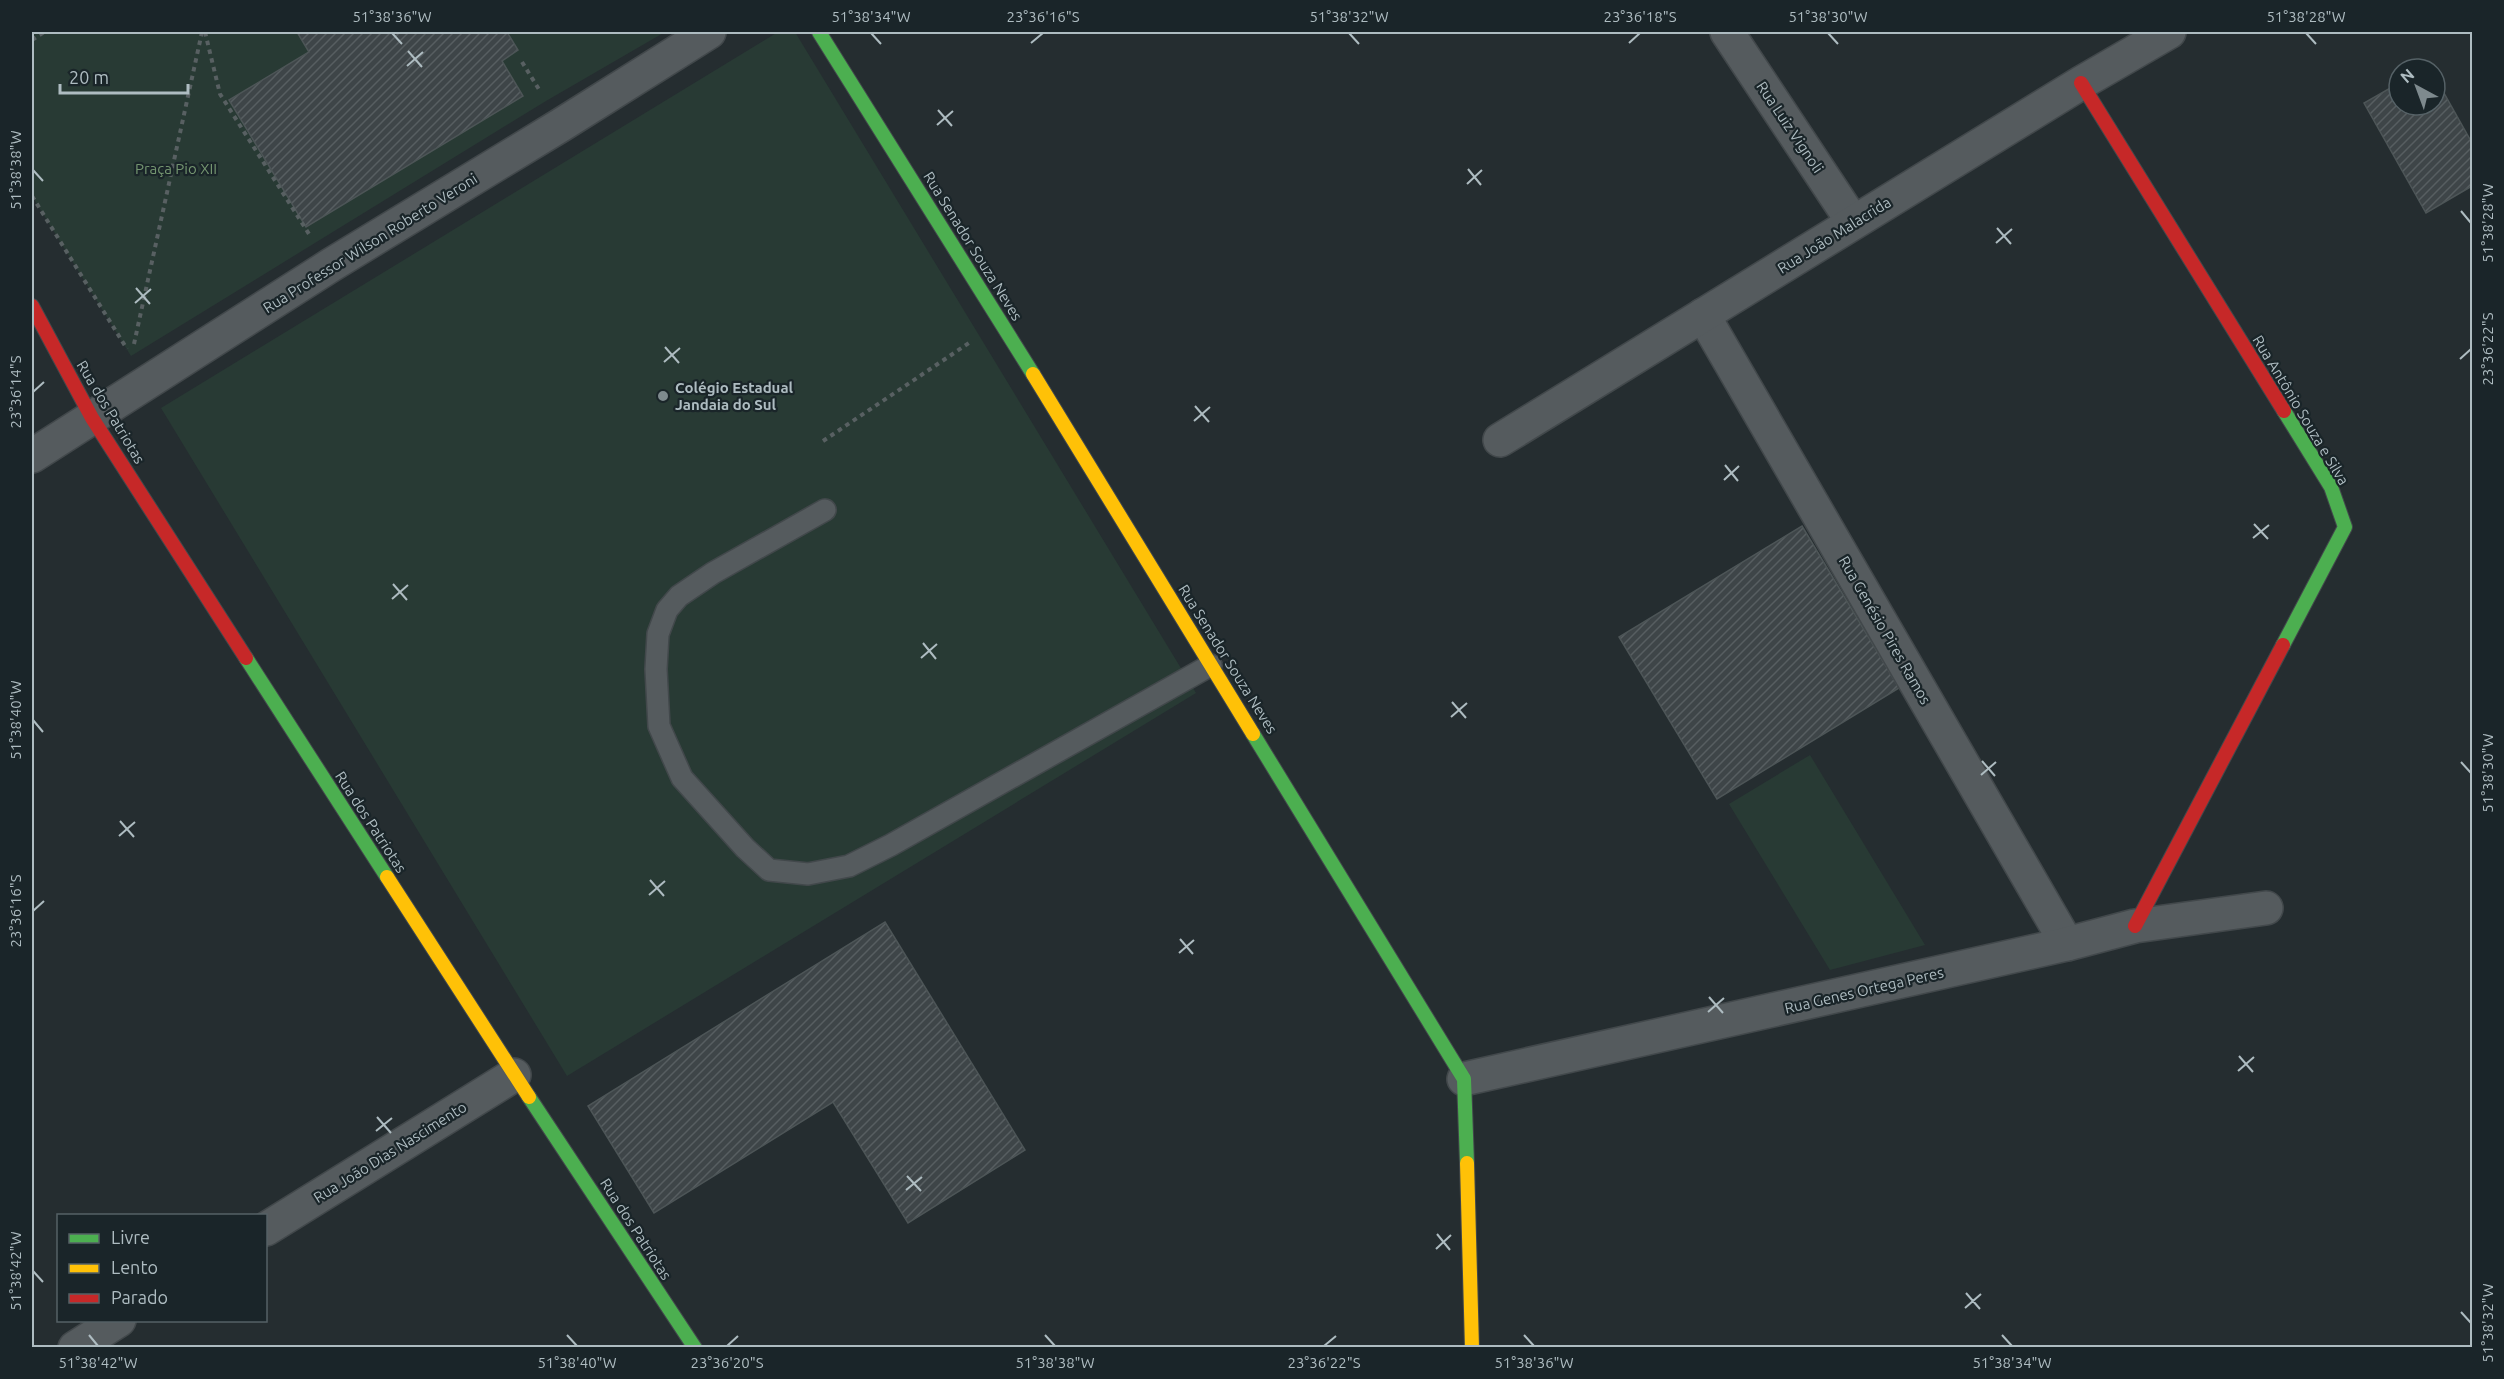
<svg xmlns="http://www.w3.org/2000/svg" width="2504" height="1379" font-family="Ubuntu,sans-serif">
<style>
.green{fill:#283a34}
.building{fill:url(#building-hatch);stroke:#4d5557;stroke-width:1.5}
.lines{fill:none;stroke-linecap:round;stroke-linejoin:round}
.lane-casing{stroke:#42484b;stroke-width:24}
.street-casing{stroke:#42484b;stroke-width:36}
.fast-casing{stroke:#42484b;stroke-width:16}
.slow-casing{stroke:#42484b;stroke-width:16}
.jam-casing{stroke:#42484b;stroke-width:16}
.path{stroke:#586062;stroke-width:4;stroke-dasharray:4.5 4.5;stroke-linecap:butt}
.lane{stroke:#555b5e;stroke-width:21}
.street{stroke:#555b5e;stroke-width:33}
.fast{stroke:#4caf50;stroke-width:14}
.slow{stroke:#ffc107;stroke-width:14}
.jam{stroke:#c62828;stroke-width:14}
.ticks{fill:none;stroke:#aebcc1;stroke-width:2}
.poi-dot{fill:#7e8a8e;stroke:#1a2529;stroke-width:2}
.labels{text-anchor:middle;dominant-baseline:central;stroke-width:4.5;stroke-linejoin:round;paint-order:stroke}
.street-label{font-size:15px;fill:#aebcc1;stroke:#1a2529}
.park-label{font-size:15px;fill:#749570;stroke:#1a2529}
.poi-label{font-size:15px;font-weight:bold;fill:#aebcc1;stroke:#1a2529;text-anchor:start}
.neatline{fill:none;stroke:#aebcc1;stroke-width:2}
.ticks-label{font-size:15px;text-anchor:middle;fill:#aebcc1}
</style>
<defs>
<pattern id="building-hatch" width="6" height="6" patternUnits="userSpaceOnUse" patternTransform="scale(1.5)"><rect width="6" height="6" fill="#3e4548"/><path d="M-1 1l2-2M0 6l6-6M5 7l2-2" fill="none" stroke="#575e61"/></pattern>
</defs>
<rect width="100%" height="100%" fill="#252d30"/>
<g class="green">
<polygon points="32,32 665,32 546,101 131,356 32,196"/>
<polygon points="778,32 795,32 1196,693 567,1076 161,408"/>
<polygon points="1810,755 1925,945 1830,970 1729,804"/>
</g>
<g class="building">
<polygon points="297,32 507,32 518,50 502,61 523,96 306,227 229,100 309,52"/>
<polygon points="2435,77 2472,143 2472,186 2426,213 2364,103 2399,83 2399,105 2435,105"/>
<polygon points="1802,526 1899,688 1717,799 1619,637"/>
<polygon points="885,922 1025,1150 908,1223 833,1102 654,1213 588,1106"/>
</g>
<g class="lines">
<defs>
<polyline id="lane" points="825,510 713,573 679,596 667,610 658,634 656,669 659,726 682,778 745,848 769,870 808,874 849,866 891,845 1211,665"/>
<g id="street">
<polyline points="1727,32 1853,222"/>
<polyline points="1703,315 2067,944"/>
<polyline points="1500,440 2081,83 2169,32"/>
<polyline points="32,456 331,265 561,125 709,32"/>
<polyline points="1464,1079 2067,944 2135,926 2266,908"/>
<polyline points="266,1229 514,1075"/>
<polyline points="75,1348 119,1320"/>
</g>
<g id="fast">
<polyline points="819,32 1033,374"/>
<polyline points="2283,645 2345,527 2331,487 2284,411"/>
<polyline points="246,658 387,877"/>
<polyline points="1253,734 1464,1079 1467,1163"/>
<polyline points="529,1097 695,1348"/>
</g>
<g id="slow">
<polyline points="1033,374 1253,734"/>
<polyline points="387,877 529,1097"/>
<polyline points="1467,1163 1472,1348"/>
</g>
<g id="jam">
<polyline points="2081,83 2284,411"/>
<polyline points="32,306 92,418 246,658"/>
<polyline points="2135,926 2283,645"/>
</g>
</defs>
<use href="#lane" class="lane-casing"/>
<use href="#street" class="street-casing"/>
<use href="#fast" class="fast-casing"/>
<use href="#slow" class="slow-casing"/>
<use href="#jam" class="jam-casing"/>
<g class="path">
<polyline points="205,32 220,94 309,234"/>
<polyline points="32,40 44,32"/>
<polyline points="522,62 540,91"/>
<polyline points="32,196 127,349"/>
<polyline points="134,344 202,32"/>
<polyline points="823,441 969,343"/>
</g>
<use href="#lane" class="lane"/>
<use href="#street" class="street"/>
<use href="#fast" class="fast"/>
<use href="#slow" class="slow"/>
<use href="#jam" class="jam"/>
</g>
<path class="ticks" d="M392 33 402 44M871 33 881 44M1349 33 1359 44M1828 33 1838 44M2306 33 2316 44M1031 43 1043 33M1629 43 1640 33M408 51 422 67M407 66 423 52M938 110 952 126M937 125 953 111M1468 169 1481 185M33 170 43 181M1467 184 1482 170M2461 211 2471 223M1997 228 2011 244M1996 243 2012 229M136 288 150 304M135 303 151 289M665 347 679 363M2460 359 2471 349M664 362 680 348M33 392 44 382M1195 406 1209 422M1194 421 1210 407M1725 465 1738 481M1724 480 1739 466M2254 524 2268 539M2253 538 2269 525M393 584 407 600M392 599 408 585M923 643 936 659M921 658 937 644M1452 702 1466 718M1451 717 1467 703M33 720 43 732M1982 761 1995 776M2461 762 2471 773M1981 775 1996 762M120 821 134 837M119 836 135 822M650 880 664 896M649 895 665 881M33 911 44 901M1180 939 1193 954M1179 953 1194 940M1709 997 1723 1013M1708 1012 1724 998M2239 1056 2253 1072M2238 1071 2254 1057M377 1117 391 1133M376 1131 392 1118M907 1176 921 1191M906 1190 922 1177M1437 1234 1450 1250M1436 1249 1451 1235M33 1271 43 1282M1966 1293 1980 1309M1965 1308 1981 1294M2461 1312 2471 1323M89 1335 98 1346M567 1335 577 1346M1045 1335 1055 1346M1524 1335 1534 1346M2002 1335 2012 1346M727 1346 738 1336M1324 1346 1336 1336"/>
<circle class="poi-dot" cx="663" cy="396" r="6"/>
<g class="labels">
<g class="street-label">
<text transform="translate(1790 127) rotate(56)">Rua Luiz Vignoli</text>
<text transform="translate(1834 235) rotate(-32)">Rua João Malacrida</text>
<text transform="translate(370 243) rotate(-32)">Rua Professor Wilson Roberto Veroni</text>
<text transform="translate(973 246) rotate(58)">Rua Senador Souza Neves</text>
<text transform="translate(2301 410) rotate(59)">Rua Antônio Souza e Silva</text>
<text transform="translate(111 412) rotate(59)">Rua dos Patriotas</text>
<text transform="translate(1885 630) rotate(60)">Rua Genésio Pires Ramos</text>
<text transform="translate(1228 659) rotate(58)">Rua Senador Souza Neves</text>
<text transform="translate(371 822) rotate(57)">Rua dos Patriotas</text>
<text transform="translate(1864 990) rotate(-13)">Rua Genes Ortega Peres</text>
<text transform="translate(390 1152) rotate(-32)">Rua João Dias Nascimento</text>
<text transform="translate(636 1229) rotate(57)">Rua dos Patriotas</text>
</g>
<g class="park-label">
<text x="176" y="168">Praça Pio XII</text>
</g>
<g class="poi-label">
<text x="675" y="387">Colégio Estadual<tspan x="675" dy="17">Jandaia do Sul</tspan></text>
</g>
</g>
<rect width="2504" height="1379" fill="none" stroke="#1a2529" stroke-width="66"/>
<rect x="57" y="1214" width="210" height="108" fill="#1a2529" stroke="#556166" stroke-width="1.5"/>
<rect x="69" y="1234" width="30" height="9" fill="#4caf50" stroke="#556166" stroke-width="1.5"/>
<text x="111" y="1244" font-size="18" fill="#aebcc1">Livre</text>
<rect x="69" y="1264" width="30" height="9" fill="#ffc107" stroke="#556166" stroke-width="1.5"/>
<text x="111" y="1274" font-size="18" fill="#aebcc1">Lento</text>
<rect x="69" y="1294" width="30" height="9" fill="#c62828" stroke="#556166" stroke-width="1.5"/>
<text x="111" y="1304" font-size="18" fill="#aebcc1">Parado</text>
<g transform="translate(2417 87) rotate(319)"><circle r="28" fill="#1a2529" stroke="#556166" stroke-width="1.5"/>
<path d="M0-4.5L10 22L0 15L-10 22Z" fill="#7e8a8e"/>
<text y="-9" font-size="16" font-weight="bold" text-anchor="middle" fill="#aebcc1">N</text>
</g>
<path d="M60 84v9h128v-9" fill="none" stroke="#aebcc1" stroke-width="3"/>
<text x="69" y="84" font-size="18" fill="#aebcc1" stroke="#1a2529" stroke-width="4.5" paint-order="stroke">20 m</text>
<rect x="33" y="33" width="2438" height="1313" class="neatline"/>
<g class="ticks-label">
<text x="392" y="22">51°38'36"W</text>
<text x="871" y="22">51°38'34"W</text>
<text x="1043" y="22">23°36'16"S</text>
<text x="1349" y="22">51°38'32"W</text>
<text x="1640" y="22">23°36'18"S</text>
<text x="1828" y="22">51°38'30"W</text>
<text x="2306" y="22">51°38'28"W</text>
<text transform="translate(16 170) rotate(-90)" y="5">51°38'38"W</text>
<text transform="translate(2488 223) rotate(-90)" y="5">51°38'28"W</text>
<text transform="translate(2488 349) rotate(-90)" y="5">23°36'22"S</text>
<text transform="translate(16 392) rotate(-90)" y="5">23°36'14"S</text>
<text transform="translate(16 720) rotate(-90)" y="5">51°38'40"W</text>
<text transform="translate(2488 773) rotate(-90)" y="5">51°38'30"W</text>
<text transform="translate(16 911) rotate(-90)" y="5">23°36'16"S</text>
<text transform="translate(16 1271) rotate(-90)" y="5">51°38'42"W</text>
<text transform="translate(2488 1323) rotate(-90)" y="5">51°38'32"W</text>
<text x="98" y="1368">51°38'42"W</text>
<text x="577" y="1368">51°38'40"W</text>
<text x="727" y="1368">23°36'20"S</text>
<text x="1055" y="1368">51°38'38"W</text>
<text x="1324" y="1368">23°36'22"S</text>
<text x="1534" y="1368">51°38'36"W</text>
<text x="2012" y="1368">51°38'34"W</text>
</g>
</svg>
